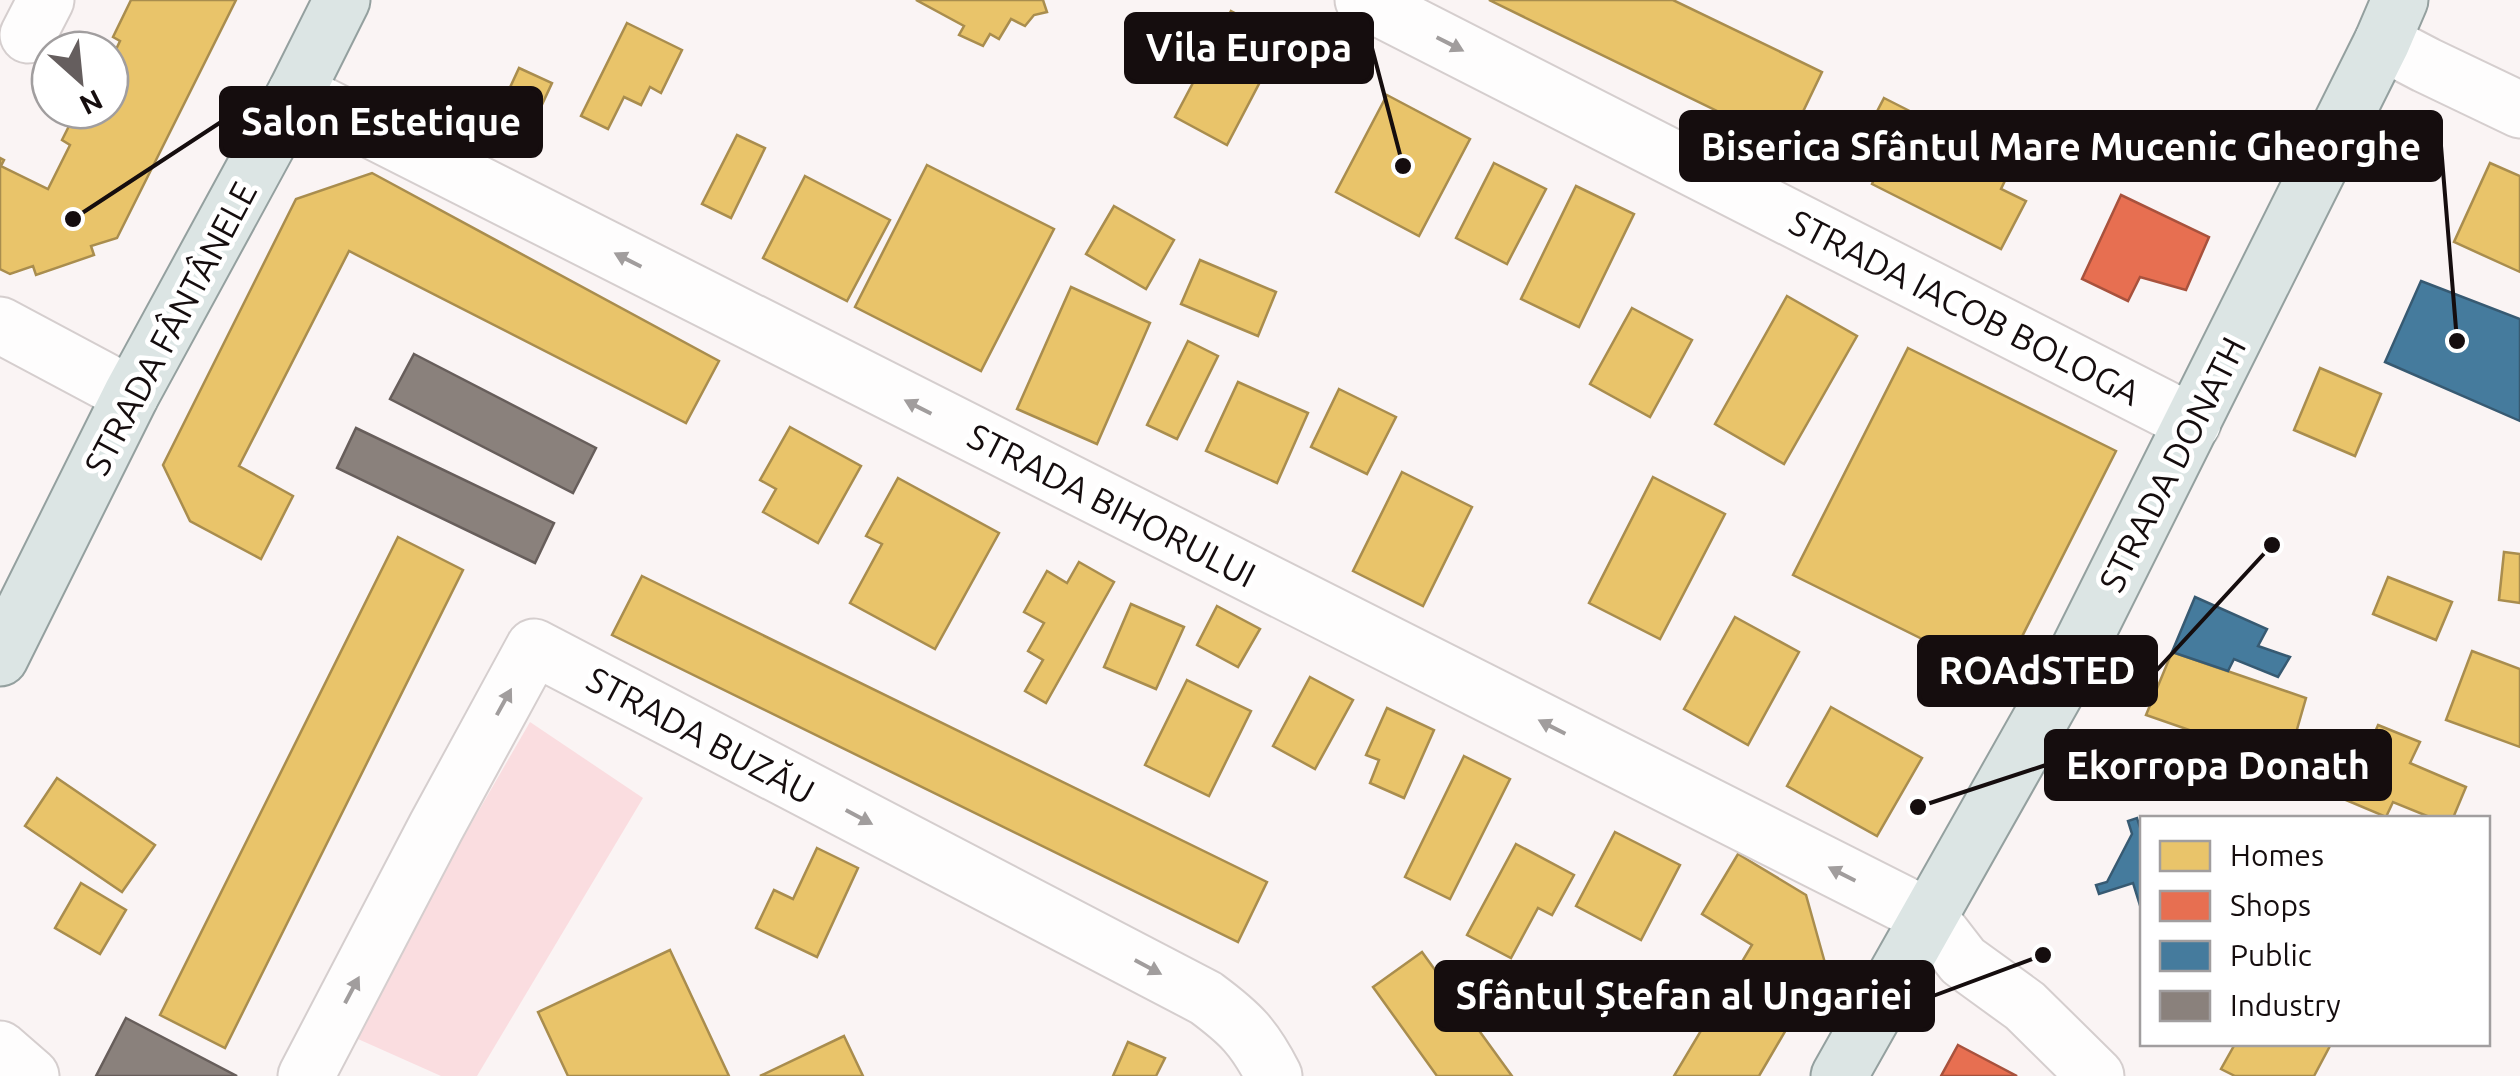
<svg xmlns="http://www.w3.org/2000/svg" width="2520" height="1076" font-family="Ubuntu,sans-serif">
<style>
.green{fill:#fadde0}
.homes{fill:#e9c46a;stroke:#a98d4e;stroke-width:2.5}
.shops{fill:#e76f51;stroke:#a8523d;stroke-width:2.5}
.public{fill:#457b9d;stroke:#375a72;stroke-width:2.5}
.industry{fill:#8a817c;stroke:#675e5b;stroke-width:2.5}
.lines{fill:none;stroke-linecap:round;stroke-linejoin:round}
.minor-casing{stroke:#d5cece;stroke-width:59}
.major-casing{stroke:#94a09f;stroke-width:59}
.minor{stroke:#fefdfd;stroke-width:55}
.major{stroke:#dce5e4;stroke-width:55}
.oneway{fill:#a19d9d}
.labels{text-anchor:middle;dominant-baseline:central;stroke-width:10;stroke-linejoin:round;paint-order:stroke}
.street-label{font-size:35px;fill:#150d0e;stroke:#fff}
.leader{fill:none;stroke:#150d0e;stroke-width:4}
.callout-dot{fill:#150d0e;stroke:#fff;stroke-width:4}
.callout{fill:#150d0e;stroke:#150d0e;stroke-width:4}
.callout-label{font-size:38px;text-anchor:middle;font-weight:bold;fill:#fff}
</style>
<rect width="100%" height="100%" fill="#faf4f4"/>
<polygon class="green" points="530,722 643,798 477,1076 441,1076 349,1035"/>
<g class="homes">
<polygon points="131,0 236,0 117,238 91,246 94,255 36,275 33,266 10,274 0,269 0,158 4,160 1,166 48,189 70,145 62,140 77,110 110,110 110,62 120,41 113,37"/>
<polygon points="916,0 1043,0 1047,12 1034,15 1025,26 1011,19 999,39 990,34 983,46 959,35 964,26"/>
<polygon points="1489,0 1673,0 1822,72 1787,145"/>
<polygon points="1231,11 1283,38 1227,145 1175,117"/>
<polygon points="627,23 682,50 661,93 650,87 641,105 624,97 608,129 581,116"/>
<polygon points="519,68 552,83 526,139 493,124"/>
<polygon points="1387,95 1470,139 1419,236 1336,192"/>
<polygon points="1884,98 1965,139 1977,115 2025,139 2001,189 2026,201 2001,249 1872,184 1878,170 1853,158"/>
<polygon points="737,135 765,148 731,218 702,204"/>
<polygon points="1494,163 1546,189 1507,264 1456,238"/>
<polygon points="2490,163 2520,176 2520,272 2454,242"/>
<polygon points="927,165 1054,229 981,371 855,307"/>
<polygon points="372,173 719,361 686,423 349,251 239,466 293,496 261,559 190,521 163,465 296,199"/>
<polygon points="805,176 890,220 847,301 763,258"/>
<polygon points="1576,186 1634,214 1579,327 1521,299"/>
<polygon points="1114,206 1174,240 1146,289 1086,254"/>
<polygon points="1200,260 1276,292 1258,336 1181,304"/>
<polygon points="1071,287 1150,323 1097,444 1017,409"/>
<polygon points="1787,296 1857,336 1784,464 1715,424"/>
<polygon points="1632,308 1692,340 1650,417 1590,384"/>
<polygon points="1188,341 1218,356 1177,439 1147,425"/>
<polygon points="1908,348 2116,451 2001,678 1793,575"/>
<polygon points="2320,368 2381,394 2355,456 2294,430"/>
<polygon points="1238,382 1308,413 1277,483 1206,451"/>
<polygon points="1339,389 1396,417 1367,474 1311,447"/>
<polygon points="790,427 861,466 818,543 763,512 776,489 760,480"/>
<polygon points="1402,472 1472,507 1423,606 1353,571"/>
<polygon points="1653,477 1725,514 1660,639 1589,603"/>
<polygon points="898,478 999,533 935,649 850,603 882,544 866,536"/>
<polygon points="398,537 463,570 225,1048 160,1015"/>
<polygon points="2504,552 2520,554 2520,603 2499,600"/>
<polygon points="1079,562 1114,582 1046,703 1025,691 1043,660 1028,651 1044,623 1024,612 1047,571 1067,583"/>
<polygon points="642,576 1267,882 1238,942 612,635"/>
<polygon points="2388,577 2452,602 2436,640 2373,614"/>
<polygon points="1131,604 1184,627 1156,689 1104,667"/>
<polygon points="1217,606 1260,629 1238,667 1197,645"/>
<polygon points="1735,617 1799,652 1748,745 1684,709"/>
<polygon points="2472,651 2520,669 2520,747 2446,720"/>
<polygon points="2172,652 2306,698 2287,764 2146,715"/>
<polygon points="1310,677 1353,700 1315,769 1273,746"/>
<polygon points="1187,680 1251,711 1209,796 1145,765"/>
<polygon points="1831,707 1922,758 1877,836 1787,786"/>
<polygon points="1387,708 1434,730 1404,798 1370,783 1379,760 1366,755"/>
<polygon points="2378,725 2420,742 2410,763 2466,787 2453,818 2432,818 2393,802 2386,817 2346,800"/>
<polygon points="1464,756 1510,779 1450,899 1405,877"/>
<polygon points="57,778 155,845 122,892 25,826"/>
<polygon points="1615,832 1680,865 1641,940 1576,906"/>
<polygon points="1516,844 1574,875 1552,915 1538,908 1511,958 1467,935"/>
<polygon points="817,848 858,868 817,957 756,928 774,890 793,899"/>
<polygon points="1738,854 1806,895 1825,963 1759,1076 1674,1076 1752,945 1702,914"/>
<polygon points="81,883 126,910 100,954 55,928"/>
<polygon points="670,950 729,1076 568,1076 538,1012"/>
<polygon points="1422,952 1512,1076 1437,1076 1373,987"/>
<polygon points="844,1036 863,1076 760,1076"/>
<polygon points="1128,1042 1165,1058 1156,1076 1113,1076"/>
<polygon points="2235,1044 2331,1044 2314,1076 2235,1076 2221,1069"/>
</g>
<g class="shops">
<polygon points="2121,195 2209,237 2186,290 2140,277 2128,301 2082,279"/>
<polygon points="1958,1045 2017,1076 1941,1076"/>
</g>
<g class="public">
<polygon points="2421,281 2520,319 2520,421 2385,362"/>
<polygon points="2195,597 2267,629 2258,646 2290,657 2278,677 2234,659 2228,671 2172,652"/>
<polygon points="2137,818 2142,834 2142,912 2133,883 2099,894 2096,885 2107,882 2132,834 2128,821"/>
</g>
<g class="industry">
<polygon points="414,354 596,448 573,493 390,399"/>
<polygon points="356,428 554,523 535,563 337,468"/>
<polygon points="126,1018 237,1076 96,1076"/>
</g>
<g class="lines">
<defs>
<g id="minor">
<polyline points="1363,0 2193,423"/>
<polyline points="28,35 46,0"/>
<polyline points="2382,42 2426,65 2520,110"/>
<polyline points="296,92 1929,917 1963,961 2025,1006 2096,1076"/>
<polyline points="0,325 131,395"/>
<polyline points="0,1049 31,1076"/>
<path d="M306 1076 436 827 534 647 1206 998C1241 1024 1254 1037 1274 1076"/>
</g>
<g id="major">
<polyline points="0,658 131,395 296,92 342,0"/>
<polyline points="1839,1076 2069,669 2382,42 2400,0"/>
</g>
</defs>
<use href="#minor" class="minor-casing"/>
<use href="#major" class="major-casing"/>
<use href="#minor" class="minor"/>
<use href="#major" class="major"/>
</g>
<defs><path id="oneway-solid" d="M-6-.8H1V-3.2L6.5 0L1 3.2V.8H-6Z" transform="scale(2.5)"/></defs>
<g class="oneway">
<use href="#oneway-solid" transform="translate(1450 44) rotate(27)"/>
<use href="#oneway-solid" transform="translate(628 260) rotate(-153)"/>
<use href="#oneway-solid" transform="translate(918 407) rotate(-153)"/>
<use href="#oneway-solid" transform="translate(504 702) rotate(-61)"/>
<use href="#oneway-solid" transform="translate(1552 727) rotate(-153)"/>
<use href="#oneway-solid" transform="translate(859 817) rotate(28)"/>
<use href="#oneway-solid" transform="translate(1842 874) rotate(-153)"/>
<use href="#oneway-solid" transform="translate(1148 967) rotate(28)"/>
<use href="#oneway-solid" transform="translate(352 990) rotate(-62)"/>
</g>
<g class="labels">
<g class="street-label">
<text transform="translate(1965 307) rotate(27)">STRADA IACOB BOLOGA</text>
<text transform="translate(170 328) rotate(-62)">STRADA FÂNTÂNELE</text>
<text transform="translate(2172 464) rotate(-63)">STRADA DONATH</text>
<text transform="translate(1112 505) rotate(27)">STRADA BIHORULUI</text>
<text transform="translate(701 735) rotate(28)">STRADA BUZĂU</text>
</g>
</g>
<path class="leader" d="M1403 166L1372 48M73 219L221 122M2457 341L2441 146M2272 545L2156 671M1918 807L2046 765M2043 955L1933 996"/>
<g class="callout-dot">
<circle cx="1403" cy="166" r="10"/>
<circle cx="73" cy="219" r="10"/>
<circle cx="2457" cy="341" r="10"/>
<circle cx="2272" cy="545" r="10"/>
<circle cx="1918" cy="807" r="10"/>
<circle cx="2043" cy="955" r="10"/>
</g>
<g class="callout">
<rect x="1126" y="14" width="246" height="68" rx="10"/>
<rect x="221" y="88" width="320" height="68" rx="10"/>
<rect x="1681" y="112" width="760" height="68" rx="10"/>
<rect x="1919" y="637" width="237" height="68" rx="10"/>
<rect x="2046" y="731" width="344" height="68" rx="10"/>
<rect x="1436" y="962" width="497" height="68" rx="10"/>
</g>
<g class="callout-label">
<text x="1249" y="61">Vila Europa</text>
<text x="381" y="135">Salon Estetique</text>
<text x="2061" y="160">Biserica Sfântul Mare Mucenic Gheorghe</text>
<text x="2037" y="684">ROAdSTED</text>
<text x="2218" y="779">Ekorropa Donath</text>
<text x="1684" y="1009">Sfântul Ștefan al Ungariei</text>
</g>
<rect x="2140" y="816" width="350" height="230" fill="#ffffff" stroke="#a19e9f" stroke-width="2.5"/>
<rect x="2160" y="841" width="50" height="30" fill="#e9c46a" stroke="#a19e9f" stroke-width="2.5"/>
<text x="2230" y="866" font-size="30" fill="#150d0e">Homes</text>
<rect x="2160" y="891" width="50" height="30" fill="#e76f51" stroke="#a19e9f" stroke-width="2.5"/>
<text x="2230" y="916" font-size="30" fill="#150d0e">Shops</text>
<rect x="2160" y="941" width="50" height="30" fill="#457b9d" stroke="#a19e9f" stroke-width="2.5"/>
<text x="2230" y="966" font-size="30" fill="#150d0e">Public</text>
<rect x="2160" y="991" width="50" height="30" fill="#8a817c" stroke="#a19e9f" stroke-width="2.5"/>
<text x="2230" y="1016" font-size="30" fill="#150d0e">Industry</text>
<g transform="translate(80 80) rotate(153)"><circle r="48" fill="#ffffff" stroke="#a19e9f" stroke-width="2.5"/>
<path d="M0-8L18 38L0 25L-18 38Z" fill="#655e5e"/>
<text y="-15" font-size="28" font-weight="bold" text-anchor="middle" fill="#150d0e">N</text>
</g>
</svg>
